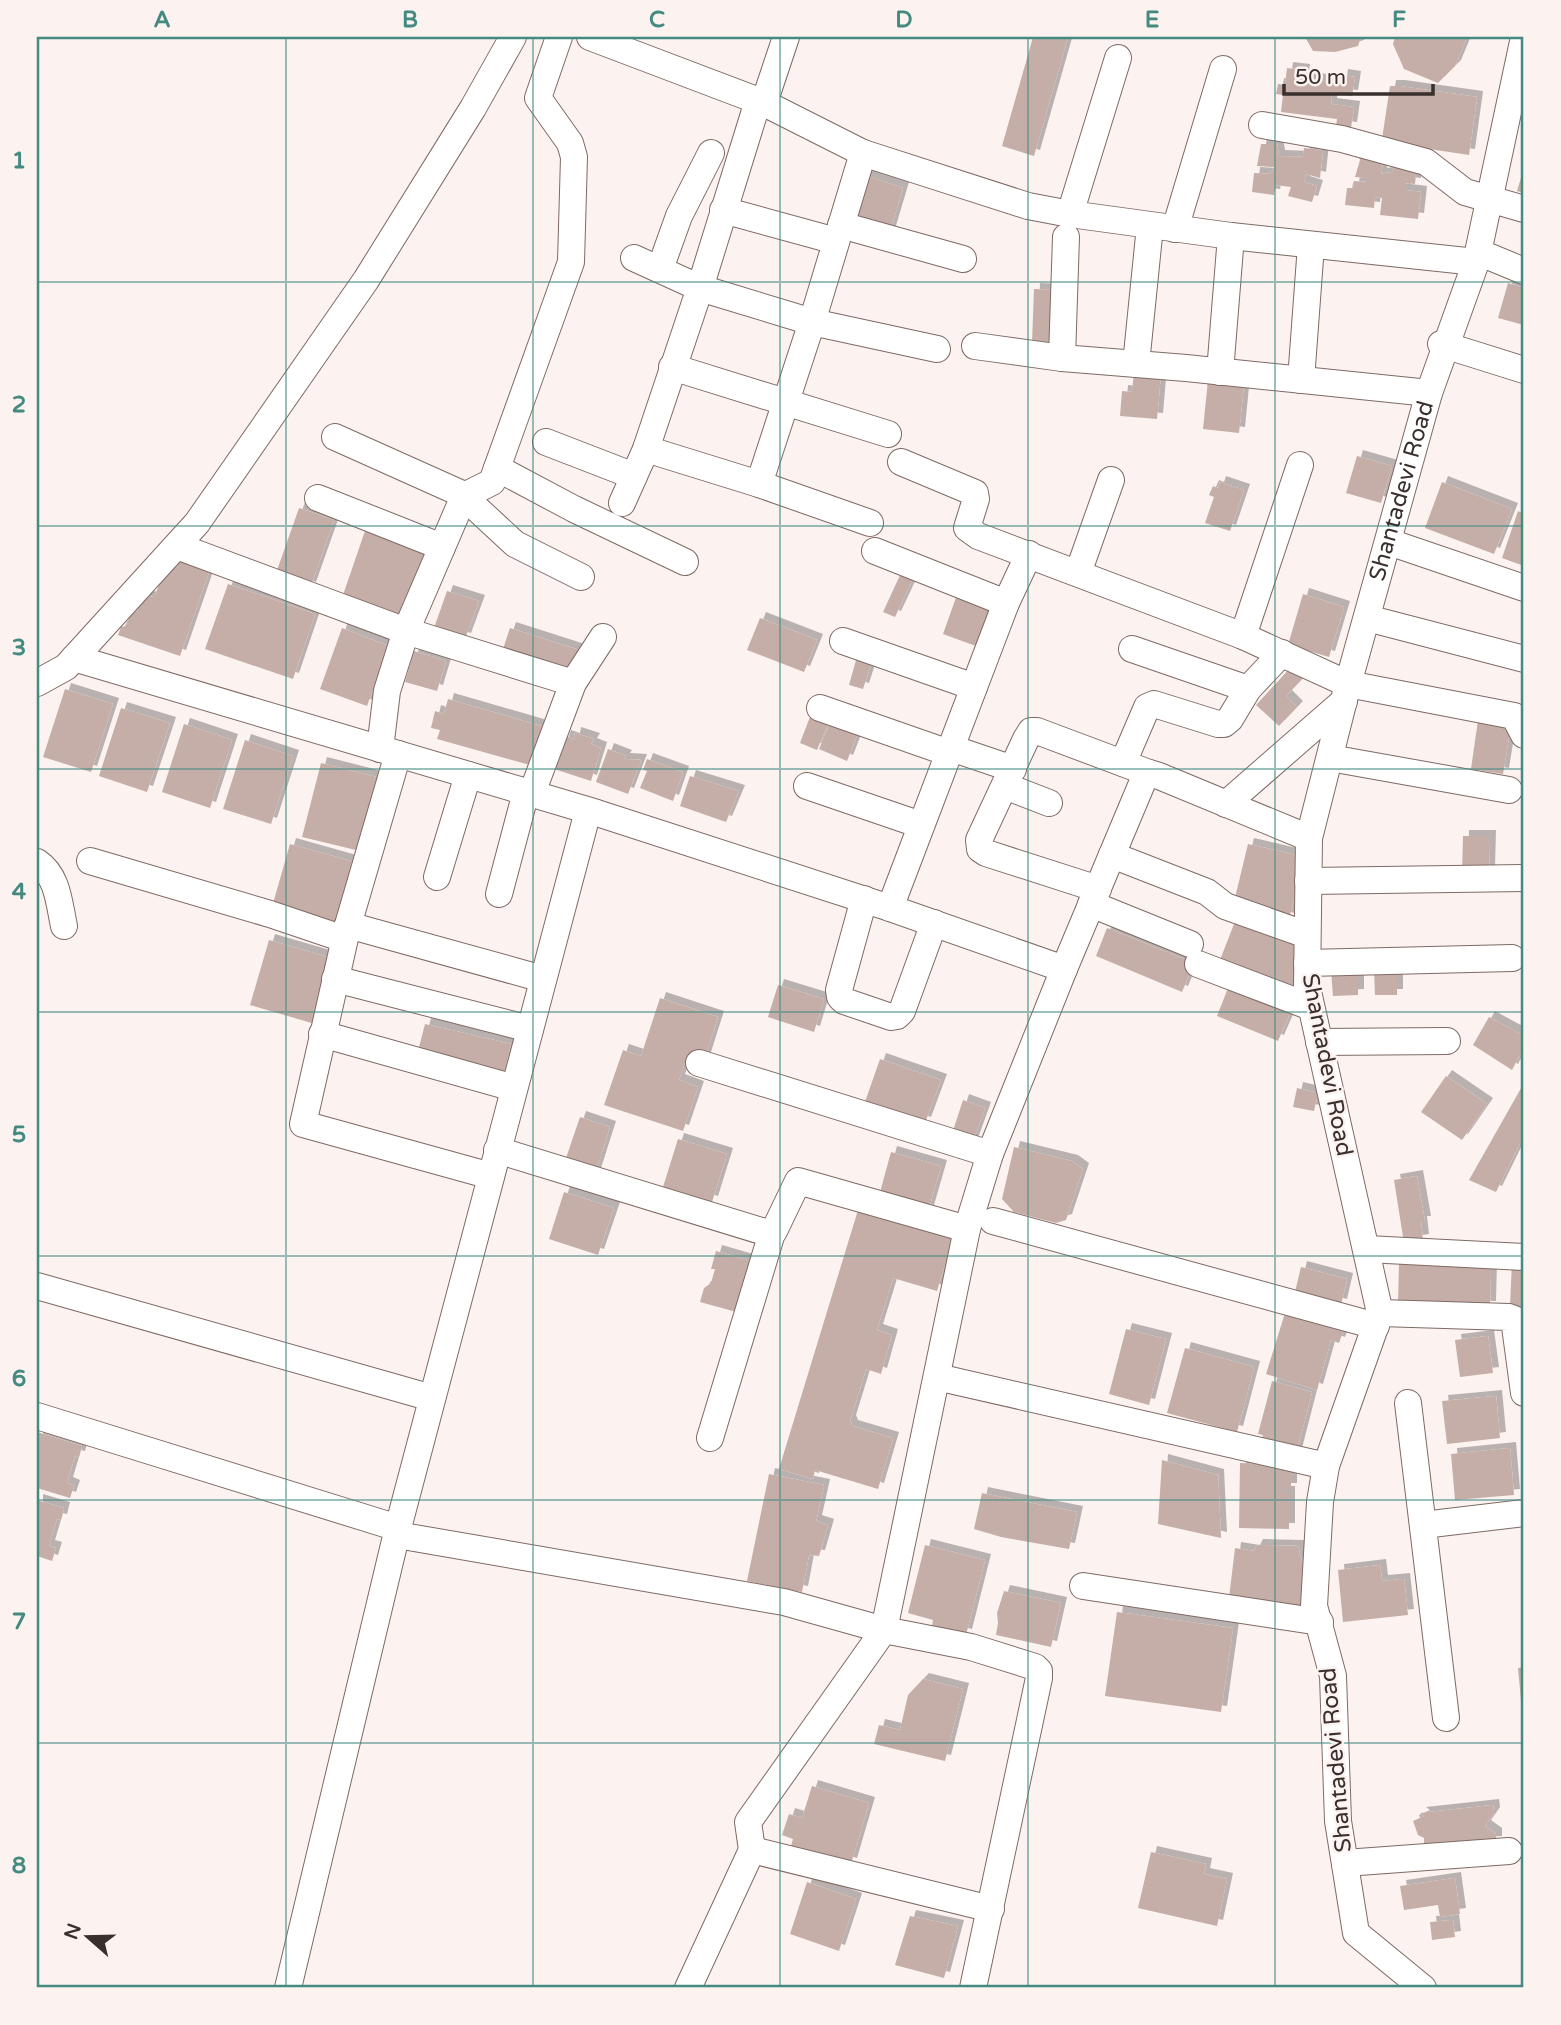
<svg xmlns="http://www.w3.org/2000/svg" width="1561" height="2025" font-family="'Varela Round',sans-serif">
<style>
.building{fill:#c5aea7;filter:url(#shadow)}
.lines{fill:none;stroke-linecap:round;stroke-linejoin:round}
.minor-casing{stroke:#7f6a64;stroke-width:28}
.minor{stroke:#fff;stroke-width:26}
.grid{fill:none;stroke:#448a81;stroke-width:2;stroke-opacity:0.55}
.labels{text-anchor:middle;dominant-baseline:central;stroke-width:5;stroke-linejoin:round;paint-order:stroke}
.street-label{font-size:23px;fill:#392f2d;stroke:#fcf2ef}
.neatline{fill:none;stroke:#448a81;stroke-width:2.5}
.grid-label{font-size:23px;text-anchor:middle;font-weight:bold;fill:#448a81}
</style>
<defs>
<filter id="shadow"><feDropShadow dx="6" dy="-6" stdDeviation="0" flood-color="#0004"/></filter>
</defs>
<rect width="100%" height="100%" fill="#fcf2ef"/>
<g class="building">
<polygon points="1033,37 1068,37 1034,156 1002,146"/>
<polygon points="1305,37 1361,37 1358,46 1335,52 1313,51"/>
<polygon points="1395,37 1467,37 1455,66 1438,83 1404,69 1393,44"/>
<polygon points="1287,68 1304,70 1303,78 1341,82 1342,75 1355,77 1352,96 1332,94 1331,104 1354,107 1351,128 1336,126 1337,119 1281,112 1283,95 1276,94 1278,84 1285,85"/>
<polygon points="1390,86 1399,86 1477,97 1469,155 1389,143 1382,139"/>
<polygon points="1261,144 1277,144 1279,156 1303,157 1304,148 1323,150 1320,178 1306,174 1304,182 1317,186 1312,202 1288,196 1291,187 1276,185 1274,195 1252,192 1254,173 1271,174 1274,167 1257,166"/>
<polygon points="1355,149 1383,161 1381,174 1392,172 1396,165 1417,162 1415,184 1405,183 1405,190 1421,192 1418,219 1380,215 1382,198 1375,197 1374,208 1345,205 1347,188 1353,188 1354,181 1366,182 1366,178 1355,177 1360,160"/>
<polygon points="1524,168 1524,193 1517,191"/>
<polygon points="864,175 903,188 889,235 849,222"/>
<polygon points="1508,283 1524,288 1524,325 1498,318"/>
<polygon points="1034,289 1060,290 1058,344 1032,343"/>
<polygon points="1134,372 1161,373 1157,419 1120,416 1122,391 1132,392"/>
<polygon points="1208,380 1244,383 1239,433 1203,429"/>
<polygon points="1357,456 1392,466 1381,503 1346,493"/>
<polygon points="1220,482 1244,490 1230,531 1205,523 1214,497 1209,495 1213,486 1218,488"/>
<polygon points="1442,482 1512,509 1494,554 1425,528"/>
<polygon points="299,508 334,520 310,588 275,576"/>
<polygon points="1518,511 1524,514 1524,566 1502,558"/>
<polygon points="366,528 429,550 405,620 342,598"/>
<polygon points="182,553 212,563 180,656 118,635 121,627 126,626 132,610 137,612 141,599 155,596 160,581 168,568 177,568"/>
<polygon points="901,573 913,579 895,617 883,612"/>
<polygon points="228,584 315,614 293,679 205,649"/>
<polygon points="447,591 479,601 465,639 434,628"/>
<polygon points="958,592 999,607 984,649 943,634"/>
<polygon points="1303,594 1344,607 1329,657 1288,645"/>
<polygon points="760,618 817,640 804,672 747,650"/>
<polygon points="342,628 389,646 367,706 320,689"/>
<polygon points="510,628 582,651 576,672 503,649"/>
<polygon points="414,651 446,661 437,691 405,682"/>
<polygon points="856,660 871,664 863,689 849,685"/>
<polygon points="1292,666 1304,677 1286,696 1297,707 1279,726 1256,705"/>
<polygon points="65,689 113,704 91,772 43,757"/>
<polygon points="448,699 548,728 537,767 437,739 440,730 431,728 435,711 444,714"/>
<polygon points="121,708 170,723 147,792 99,776"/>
<polygon points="1479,713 1512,718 1503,774 1471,769"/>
<polygon points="810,717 828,724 817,750 800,743"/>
<polygon points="831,721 858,733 847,761 819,749"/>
<polygon points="184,724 232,740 210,808 162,792"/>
<polygon points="575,733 594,739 591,744 601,748 591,781 554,769 565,736 574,739"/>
<polygon points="245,740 293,756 271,824 223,809"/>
<polygon points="608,749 626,756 624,759 641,760 628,794 596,782"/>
<polygon points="647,759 683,772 673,801 640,788 647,771 643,770"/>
<polygon points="321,763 380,778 360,851 302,837"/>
<polygon points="690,776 739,791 726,822 680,806"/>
<polygon points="1463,836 1490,836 1489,873 1462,873"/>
<polygon points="290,844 354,862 335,932 270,914"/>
<polygon points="1248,844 1304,857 1289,919 1233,906"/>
<polygon points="1524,885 1524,920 1521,920 1521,886"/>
<polygon points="1236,919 1295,942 1293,994 1218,965"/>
<polygon points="1107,928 1194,963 1182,992 1096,956"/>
<polygon points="269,940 334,959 315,1024 250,1005"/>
<polygon points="1358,967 1358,995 1333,996 1331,971"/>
<polygon points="1397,969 1397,995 1375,995 1374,970"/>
<polygon points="1230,983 1292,1009 1278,1041 1217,1016"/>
<polygon points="778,985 824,999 814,1032 768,1017"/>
<polygon points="660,998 718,1017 704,1061 687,1056 679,1080 698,1087 683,1131 604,1105 623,1050 641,1056"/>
<polygon points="1489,1017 1524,1036 1524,1047 1512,1070 1473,1045"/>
<polygon points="425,1024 511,1044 504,1076 417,1055"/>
<polygon points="880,1059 941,1080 925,1123 865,1102"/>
<polygon points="1446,1076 1487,1104 1462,1140 1421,1112"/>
<polygon points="1524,1083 1524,1135 1496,1192 1469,1180"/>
<polygon points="1297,1088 1318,1093 1314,1111 1293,1107"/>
<polygon points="963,1100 985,1108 972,1144 951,1137"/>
<polygon points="580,1117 610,1127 595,1174 564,1164"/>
<polygon points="678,1139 727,1154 712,1202 663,1187"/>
<polygon points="1014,1147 1072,1161 1083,1169 1066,1220 1056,1223 1014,1212 1002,1199"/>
<polygon points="891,1152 941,1166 928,1211 879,1196"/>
<polygon points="1417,1176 1425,1222 1421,1222 1423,1240 1404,1243 1394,1180"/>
<polygon points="564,1192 614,1208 598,1255 549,1239"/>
<polygon points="858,1210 953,1238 937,1291 893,1278 877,1330 892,1335 881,1374 866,1369 850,1421 852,1426 893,1438 878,1489 815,1470 813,1479 779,1469"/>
<polygon points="716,1251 754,1262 740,1313 700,1302 704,1288 711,1283 715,1269 711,1269"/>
<polygon points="1512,1261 1524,1262 1524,1307 1510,1307"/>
<polygon points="1399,1264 1491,1267 1490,1307 1398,1304"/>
<polygon points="1301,1267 1347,1279 1341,1305 1295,1292"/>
<polygon points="1285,1313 1343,1332 1339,1343 1331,1340 1317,1390 1266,1374"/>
<polygon points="1126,1329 1166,1339 1149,1405 1109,1394"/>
<polygon points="1488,1336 1493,1373 1460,1377 1455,1340"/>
<polygon points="1185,1348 1254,1367 1237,1432 1167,1413"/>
<polygon points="1272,1381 1312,1392 1296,1454 1260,1444 1263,1435 1258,1434"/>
<polygon points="1496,1396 1500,1438 1447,1444 1442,1401"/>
<polygon points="37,1432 82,1446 79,1457 75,1456 67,1483 74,1486 70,1498 37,1488"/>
<polygon points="1510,1448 1514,1495 1455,1500 1451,1454"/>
<polygon points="1162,1460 1218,1475 1221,1538 1158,1524"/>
<polygon points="1240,1463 1291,1464 1291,1489 1282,1489 1282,1492 1289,1492 1289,1529 1239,1528"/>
<polygon points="769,1474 824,1485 816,1521 828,1525 819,1556 809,1555 802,1592 747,1581"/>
<polygon points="982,1493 1077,1512 1069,1549 1001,1537 974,1529"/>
<polygon points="37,1500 64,1508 61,1520 57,1519 49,1546 56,1548 52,1561 37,1556"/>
<polygon points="925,1545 985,1560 966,1635 932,1626 933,1620 908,1613"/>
<polygon points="1257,1545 1298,1546 1307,1584 1305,1607 1229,1598 1235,1548 1254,1551"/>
<polygon points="1380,1565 1382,1581 1404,1579 1408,1615 1343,1622 1338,1570"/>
<polygon points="1004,1591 1061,1603 1051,1647 996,1635 998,1623 997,1613"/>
<polygon points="1117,1612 1233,1628 1221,1712 1105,1696"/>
<polygon points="1524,1667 1524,1712 1522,1712 1518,1668"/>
<polygon points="923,1679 963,1689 945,1761 874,1744 879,1725 900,1730 908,1695"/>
<polygon points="812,1786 869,1803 851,1864 791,1846 793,1839 782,1835 789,1814 802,1818"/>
<polygon points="1493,1805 1494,1813 1485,1826 1496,1834 1496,1842 1424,1846 1424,1838 1418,1835 1413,1821 1424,1816 1420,1813"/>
<polygon points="1151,1852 1206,1864 1204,1874 1227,1879 1217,1926 1138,1908"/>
<polygon points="1455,1878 1460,1914 1440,1917 1438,1905 1404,1910 1400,1886"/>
<polygon points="807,1882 856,1899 839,1951 790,1934"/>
<polygon points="910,1916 958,1926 944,1978 895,1965"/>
<polygon points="1453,1920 1455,1937 1432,1940 1430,1922"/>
</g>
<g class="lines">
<defs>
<g id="minor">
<polyline points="590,37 764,103 863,153 1028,206 1070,214 1231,236 1476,262"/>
<polyline points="764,103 786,37"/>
<polyline points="1262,125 1342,139 1426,162 1465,192 1524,209"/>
<polyline points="723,210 836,241"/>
<polyline points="1070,214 1118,58"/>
<polyline points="841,225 963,259"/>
<polyline points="1175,229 1223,69"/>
<polyline points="1478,252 1524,271"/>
<polyline points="634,258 700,288 812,322 937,349"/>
<polyline points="660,269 679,216 711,153"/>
<polyline points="1441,344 1524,370"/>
<polyline points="975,346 1062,358 1186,368 1429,393"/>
<polyline points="1062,358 1066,237"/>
<polyline points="1136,364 1150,226"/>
<polyline points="672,367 888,434"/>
<polyline points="1220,372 1231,236"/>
<polyline points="1301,380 1311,245"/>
<polyline points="335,437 460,493 515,544 581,577"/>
<polyline points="546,442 634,476"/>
<polyline points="646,449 759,484 870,523"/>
<polyline points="901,462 975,493 976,499 967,528 978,536 1243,636 1348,684 1514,716 1524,735"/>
<polyline points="497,468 574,509 685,562"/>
<polyline points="759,484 812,322 863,153"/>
<polyline points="318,498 442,547"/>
<polyline points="622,503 646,449 700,288 758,101"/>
<polyline points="1389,542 1524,588"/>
<polyline points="177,546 406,631 573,683"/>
<polyline points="875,551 1006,603"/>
<polyline points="1078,573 1111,480"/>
<polyline points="1367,618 1524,659"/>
<polyline points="1243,636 1300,465"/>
<polyline points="843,641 974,687"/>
<polyline points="1132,649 1248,689"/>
<polyline points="74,658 597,813 890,908 1064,969"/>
<polyline points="37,683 66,667 197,523 366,280 473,108 513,37"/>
<polyline points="820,708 949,753"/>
<polyline points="951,748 1013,769"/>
<polyline points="380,749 387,691 406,631 464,496 492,482 571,262 574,157 570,143 538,98 559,37"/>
<polyline points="398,754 348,925 303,1124 491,1176"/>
<polyline points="1330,758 1509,790"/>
<polyline points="1123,763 1147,707 1154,704 1218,724 1224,724 1230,719 1248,689 1282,653"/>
<polyline points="807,786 921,825"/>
<polyline points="1005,786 1049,803"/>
<polyline points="532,793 573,683 603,637"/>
<polyline points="1226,804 1344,701"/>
<polyline points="1112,855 1207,892 1225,906 1307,935"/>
<polyline points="90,861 270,914 344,939"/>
<path d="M37 862C58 876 59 903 64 926"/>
<polyline points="437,877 468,775"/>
<polyline points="1308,881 1524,878"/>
<polyline points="1098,889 986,853 980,849 979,840 1026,739 1031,731 1037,731 1149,773"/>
<polyline points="499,894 526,792"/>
<polyline points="864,899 839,990 840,997 844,1001 891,1017 897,1016 902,1011 934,923"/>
<polyline points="1091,904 1190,944"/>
<polyline points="890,908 1006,603 1029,554"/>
<polyline points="348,925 543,979"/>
<polyline points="1307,963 1512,958"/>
<polyline points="1198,964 1311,1007"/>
<polyline points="335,979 530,1029"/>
<polyline points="322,1034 514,1088"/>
<polyline points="1319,1042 1447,1041"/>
<polyline points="699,1063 990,1154"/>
<polyline points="497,1150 768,1233 774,1231 798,1181 967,1229"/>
<polyline points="993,1221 1376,1326"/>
<polyline points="1367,1249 1524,1257"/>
<polyline points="37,1286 432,1398"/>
<polyline points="1380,1313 1509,1317 1514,1319 1524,1393"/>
<polyline points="937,1377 1326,1466"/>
<polyline points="1408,1403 1446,1718"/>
<polyline points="37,1416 398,1528"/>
<polyline points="710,1438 772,1233"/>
<polyline points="1423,1525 1524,1513"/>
<polyline points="397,1535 784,1602 884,1630 971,1647 1035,1667 1039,1671 1039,1678 973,1988"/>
<polyline points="1083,1586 1320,1622"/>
<polyline points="752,1850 991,1909"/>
<polyline points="1345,1863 1509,1851"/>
<polyline points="288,1988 398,1528 588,811"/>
<polyline points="688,1988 752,1850 748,1822 884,1630 967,1229 990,1154 1064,969 1143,781 1149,773 1159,776 1309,838"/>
<path id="s1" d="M1423 1988 1356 1933 1338 1821 1333 1676 1314 1606 1320 1502 1326 1466 1380 1313 1307 987 1309 838 1348 684 1429 393 1476 262 1524 37"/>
</g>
</defs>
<use href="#minor" class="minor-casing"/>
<use href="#minor" class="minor"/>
</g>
<path class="grid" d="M286 37V1988M533 37V1988M780 37V1988M1028 37V1988M1275 37V1988M37 282H1524M37 526H1524M37 769H1524M37 1012H1524M37 1256H1524M37 1500H1524M37 1743H1524"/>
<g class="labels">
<g class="street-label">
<text stroke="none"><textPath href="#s1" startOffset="1563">Shantadevi Road</textPath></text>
<text transform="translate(1327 1065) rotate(79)">Shantadevi Road</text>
<text transform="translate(1336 1760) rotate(-95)">Shantadevi Road</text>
</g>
</g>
<rect width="1561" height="2025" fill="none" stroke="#fcf2ef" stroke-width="77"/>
<g transform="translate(88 1937) rotate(290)" stroke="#fcf2ef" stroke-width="5" paint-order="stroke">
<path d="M0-5L12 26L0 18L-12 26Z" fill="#392f2d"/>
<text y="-10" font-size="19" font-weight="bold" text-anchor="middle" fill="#392f2d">N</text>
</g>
<path d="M1284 84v10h149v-10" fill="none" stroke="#392f2d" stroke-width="3.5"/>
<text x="1295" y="84" font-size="21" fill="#392f2d" stroke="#fcf2ef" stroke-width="5" paint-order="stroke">50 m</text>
<rect x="38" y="38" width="1484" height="1948" class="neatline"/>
<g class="grid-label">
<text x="162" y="27">A</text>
<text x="410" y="27">B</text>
<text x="657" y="27">C</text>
<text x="904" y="27">D</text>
<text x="1152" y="27">E</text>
<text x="1399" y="27">F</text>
<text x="19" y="168">1</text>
<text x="19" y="412">2</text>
<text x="19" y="655">3</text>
<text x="19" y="899">4</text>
<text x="19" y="1142">5</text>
<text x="19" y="1386">6</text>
<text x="19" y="1629">7</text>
<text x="19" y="1873">8</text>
</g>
</svg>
